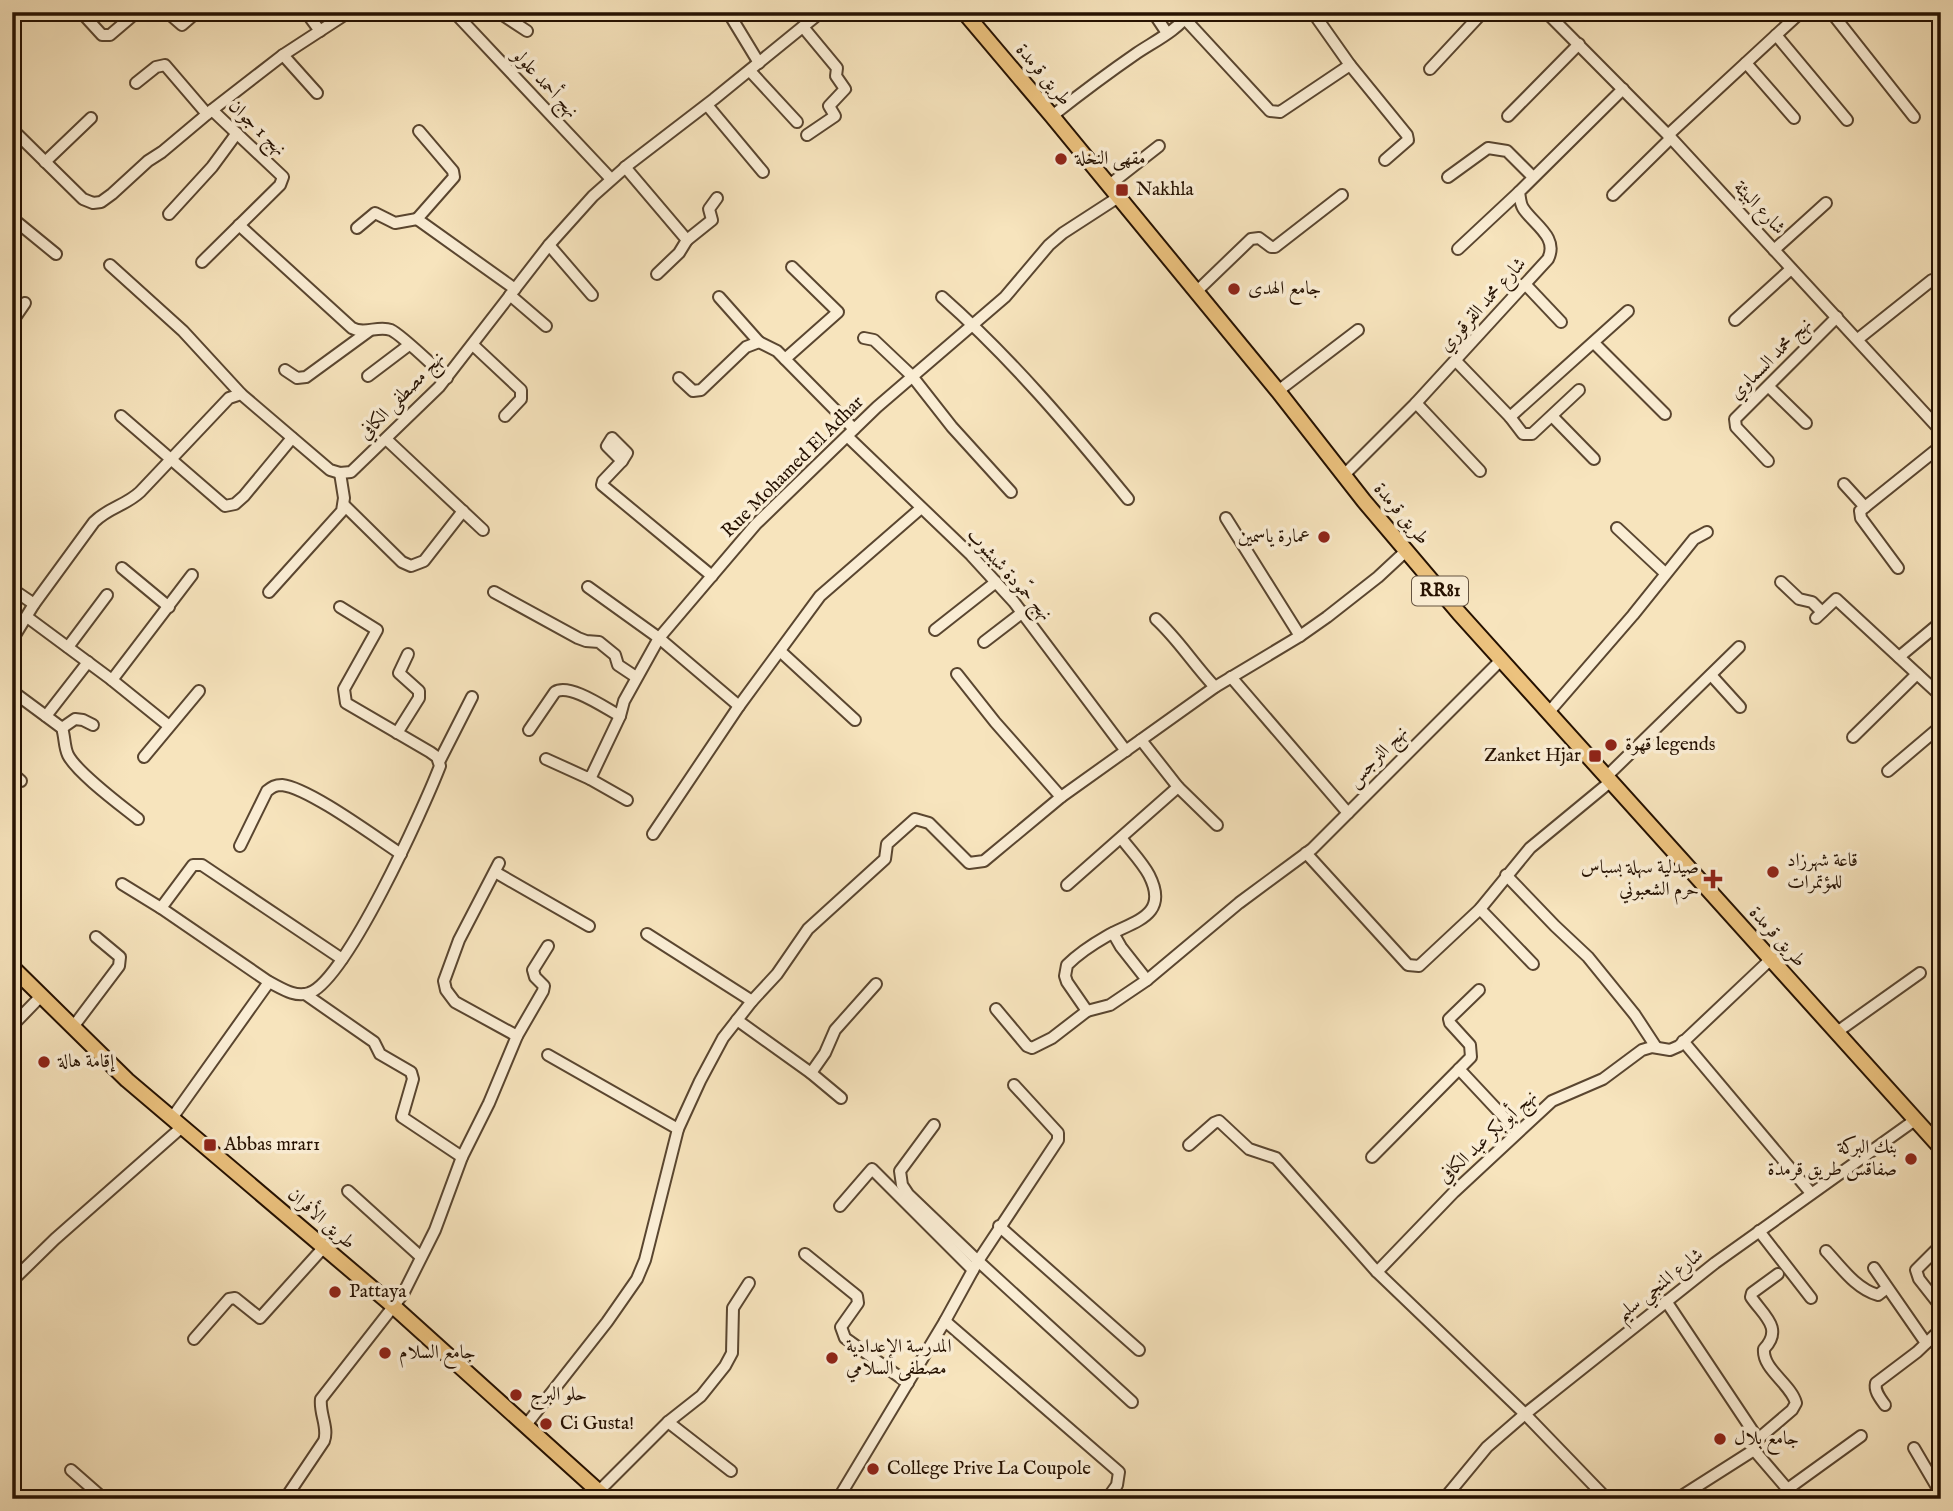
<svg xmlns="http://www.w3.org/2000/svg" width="1953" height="1511" font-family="'IM FELL English',Amiri,serif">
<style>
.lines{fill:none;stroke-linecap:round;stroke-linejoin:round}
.minor-casing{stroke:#5a4630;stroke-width:14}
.major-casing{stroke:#251101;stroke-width:18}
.minor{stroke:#faedd4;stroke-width:10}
.major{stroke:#ecc27e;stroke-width:14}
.poi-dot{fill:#8f2418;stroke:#faedd4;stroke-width:2.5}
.labels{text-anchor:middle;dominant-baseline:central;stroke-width:7;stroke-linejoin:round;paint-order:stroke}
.shield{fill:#faedd4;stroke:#655340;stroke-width:2}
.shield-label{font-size:18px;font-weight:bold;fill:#251101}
.street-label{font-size:19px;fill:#251101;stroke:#faedd4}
.poi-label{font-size:19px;fill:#251101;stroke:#faedd4;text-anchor:start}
</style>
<rect width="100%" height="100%" fill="#f7e4bd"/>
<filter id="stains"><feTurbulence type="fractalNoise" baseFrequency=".00286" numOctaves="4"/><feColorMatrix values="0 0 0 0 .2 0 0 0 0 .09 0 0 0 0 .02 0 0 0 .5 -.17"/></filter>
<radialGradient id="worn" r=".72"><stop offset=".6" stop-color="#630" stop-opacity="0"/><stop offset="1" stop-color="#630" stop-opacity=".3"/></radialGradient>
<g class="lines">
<defs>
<g id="minor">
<polyline points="81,12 102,35 110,35 137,12"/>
<polyline points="167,12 182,25 197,12"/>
<polyline points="306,12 320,31"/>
<polyline points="454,12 611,179"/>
<polyline points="498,12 527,31"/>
<polyline points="728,12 759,63"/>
<polyline points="1153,12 1167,33"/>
<polyline points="1546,12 1671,138 1941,431"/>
<polyline points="1831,12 1914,117"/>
<polyline points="1314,14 1350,65 1407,135 1408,140 1385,160"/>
<polyline points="1185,19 1270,111 1280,112 1350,65"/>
<polyline points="803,27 837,68 836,76 845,89 829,106 835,116 807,135"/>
<polyline points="1776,35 1847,120"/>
<polyline points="283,55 317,93"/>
<polyline points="1746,63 1794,118"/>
<polyline points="1430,69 1483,12"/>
<polyline points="750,71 797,122"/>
<polyline points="136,83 156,67 165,65 207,114"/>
<polyline points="707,105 763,172"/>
<path d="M1052 116C1080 94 1108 73 1137 53 1155 41 1178 30 1190 12"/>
<polyline points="1508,116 1579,44"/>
<polyline points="12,129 83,199 93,203 101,202 112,194 148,161 162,152 212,110"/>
<polyline points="419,131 453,171 454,177 417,219 515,289"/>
<polyline points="1668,135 1801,12"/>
<polyline points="45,162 91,118"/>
<polyline points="625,167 687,240 679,253 657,274"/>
<polyline points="1448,177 1488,148 1507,151 1533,177"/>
<polyline points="1108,186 1159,146"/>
<polyline points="1613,195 1671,138"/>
<polyline points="169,214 212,167 237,133"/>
<polyline points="12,218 56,254"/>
<path d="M239 225 352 328C365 335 378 325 391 330 402 335 435 368 447 378"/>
<polyline points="357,228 375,213 395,223 417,219"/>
<polyline points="687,240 712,220 709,209 717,198"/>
<polyline points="549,245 592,295"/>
<polyline points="1458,249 1519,192"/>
<polyline points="1774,250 1826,203"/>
<polyline points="202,262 280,185 283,177 212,110 283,55 349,12"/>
<polyline points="110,265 183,331 241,394"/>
<polyline points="1525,284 1561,322"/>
<polyline points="1196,292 1251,239 1259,238 1271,247 1275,247 1342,195"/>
<polyline points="510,295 546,326"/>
<polyline points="719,297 759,342"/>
<path d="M942 297C1011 358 1070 428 1128 499"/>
<polyline points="1735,320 1791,269"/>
<polyline points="12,322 25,303"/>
<polyline points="864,338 874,340 912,376 952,427 1011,492"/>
<polyline points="1858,339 1932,280"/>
<polyline points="1594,343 1665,414"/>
<polyline points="473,345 521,390 521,399 505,416"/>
<polyline points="785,359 838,312 792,267"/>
<polyline points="1456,361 1510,417 1628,311"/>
<polyline points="285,370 297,378 306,377 369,331"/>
<polyline points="368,376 409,345"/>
<polyline points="679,378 693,391 701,390 746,347 759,342 777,351 854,429"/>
<polyline points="1769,387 1806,423"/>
<polyline points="1278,391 1358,330"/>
<polyline points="1416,403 1480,471"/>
<polyline points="121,416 225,506 235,504 244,496 292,438"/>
<polyline points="1552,416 1594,459"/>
<polyline points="1510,417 1523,434 1532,434 1579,390"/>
<polyline points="848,437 971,555 1014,602 1126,751"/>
<polygon points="612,438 627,453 622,461 607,446"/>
<polyline points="386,439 483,530"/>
<polyline points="622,461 603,481 602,485 712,576"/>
<polyline points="1768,461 1736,427 1735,419 1837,317"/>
<path d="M1344 475 1416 403 1548 259C1559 237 1533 224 1523 208 1520 203 1520 197 1519 192L1623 89"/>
<polyline points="1844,484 1865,507"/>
<polyline points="344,505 402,562 411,566 424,561 463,511"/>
<polyline points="1226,518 1300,636"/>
<polyline points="1617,528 1665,573"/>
<polyline points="122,568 169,607"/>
<polyline points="1898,568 1861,518 1860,511 1941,446"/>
<polyline points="1781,582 1799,599 1812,602 1822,612"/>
<polyline points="588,587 659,638 739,706 820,596 920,509"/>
<polyline points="12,589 34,604"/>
<polyline points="269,592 342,511 344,498 340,473"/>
<polyline points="494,592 578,638 586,641 599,642 615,655 618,665 636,677"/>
<polyline points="27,617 112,680 169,726"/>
<polyline points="1816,618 1836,599 1941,696"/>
<path d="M1156 619C1178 639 1194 665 1215 687"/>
<polyline points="935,630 996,582"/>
<path d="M12 640 34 604 94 522C109 507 125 506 140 492L229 398 241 394 330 470 340 473 351 472 439 387 549 245 593 196 628 165 714 99 821 12"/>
<polyline points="984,642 1023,612"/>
<polyline points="68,647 107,595"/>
<polyline points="780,651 855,720"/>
<polyline points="1899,657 1941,622"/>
<polyline points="957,674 995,722 1061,797"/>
<polyline points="1711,675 1740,707"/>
<polyline points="1231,677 1348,813 1501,660"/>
<polyline points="112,680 192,575"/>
<path d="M12 691 62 728C65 737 64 747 68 755 77 773 122 806 138 819"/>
<polyline points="1549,712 1633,615 1694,539 1707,532"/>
<polyline points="46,716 88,662"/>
<polyline points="62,728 75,719 83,720 93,725"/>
<path d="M529 730 555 692C570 683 605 708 620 716"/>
<polyline points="397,733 419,698 419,691 399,673 408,654"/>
<polyline points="1853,737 1917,674"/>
<polyline points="1141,740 1178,787 1217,825"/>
<polyline points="144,757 199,691"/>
<polyline points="546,759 590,779 620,716 624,701 659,638 756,524 877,407 1005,297 1049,245 1063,233 1117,198"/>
<polyline points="440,760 472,697"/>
<polyline points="1888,771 1941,726"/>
<polyline points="12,773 21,781"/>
<polyline points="1606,777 1739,647"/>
<polyline points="590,779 627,800"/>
<polyline points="653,834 739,706"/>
<path d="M240 846 267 791C272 787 275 785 282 785 309 788 375 837 401 854"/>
<polyline points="1306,853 1408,965 1419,966 1480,909 1530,848 1610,782"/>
<polyline points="499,863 459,940 444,981 446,990 455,1002 517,1036"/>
<polyline points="495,872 589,926"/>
<polyline points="1506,875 1555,926 1588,957 1635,1015 1656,1047"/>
<polyline points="122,884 161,908"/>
<polyline points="1067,885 1178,787"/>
<polyline points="1480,909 1533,964"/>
<polyline points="647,934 752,1001"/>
<polyline points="1147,980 1239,903 1312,849 1348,813"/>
<polyline points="269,982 161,908 193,865 202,865 342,959"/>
<polyline points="305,994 374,1042 380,1054 411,1072 413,1079 402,1117 462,1157"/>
<path d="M996 1009 1027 1046 1032 1048 1052 1038 1087 1011 1067 982 1065 976 1067 965C1078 954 1093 944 1107 936 1134 921 1170 916 1149 875 1142 862 1131 851 1122 839"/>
<polyline points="1087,1011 1110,1005 1147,980 1121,947 1113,933"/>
<polyline points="737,1020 811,1073 841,1098"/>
<polyline points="12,1026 41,996"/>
<polyline points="73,1027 119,966 120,957 96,937"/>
<polyline points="1837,1032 1920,973"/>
<polyline points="1683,1041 1811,1193"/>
<polyline points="548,1055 678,1129"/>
<polyline points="1459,1069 1517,1131"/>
<polyline points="811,1073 825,1053 835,1030 876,984"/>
<path d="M172 1118 269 982C281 988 295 998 309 993 346 981 424 807 440 766L437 757 430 752 346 703 344 689 377 630 340 607"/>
<polyline points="934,1125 900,1171 902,1185 908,1194 978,1261 1132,1402"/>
<polyline points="1930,1136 1941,1127"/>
<polyline points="1189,1145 1214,1123 1219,1121 1249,1149 1276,1158 1377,1272 1525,1414 1607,1499"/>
<polyline points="1372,1157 1471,1057 1470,1045 1450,1023 1449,1019 1479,990"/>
<polyline points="348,1191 421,1257"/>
<polyline points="840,1206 872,1169 973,1270"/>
<polyline points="999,1226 1139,1350"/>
<polyline points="1759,1231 1811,1298"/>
<polyline points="1941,1245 1916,1270 1919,1279 1941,1307"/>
<path d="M1826 1251C1841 1267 1856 1289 1878 1295L1887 1288"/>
<polyline points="805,1254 857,1296 858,1303 841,1327 845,1338 908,1383"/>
<polyline points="1874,1268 1926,1343"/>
<polyline points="1377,1272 1454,1192 1552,1101 1603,1079 1642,1050 1652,1047 1670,1050 1679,1046 1771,959"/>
<polyline points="12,1281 55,1239 182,1127"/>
<polyline points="1666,1301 1758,1439 1754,1450 1677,1499"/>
<polyline points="945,1321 1119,1472 1117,1485 1107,1499"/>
<polyline points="194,1339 229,1299 235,1298 260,1318 324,1247"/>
<path d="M1885 1405C1880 1398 1874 1391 1876 1383L1917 1352 1941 1329"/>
<polyline points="668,1422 731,1471"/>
<polyline points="526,1425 607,1322 637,1279 645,1260 678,1129 700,1081 723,1038 752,1001 777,974 808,929 885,859 887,844 915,819 929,823 969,863 984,861 1061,797 1215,687 1300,636 1327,617 1378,577 1406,551"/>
<path d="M1758 1439 1792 1410 1796 1403C1791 1384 1762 1369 1764 1349 1784 1328 1763 1315 1751 1297L1752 1293 1778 1274"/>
<polyline points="1914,1448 1941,1494"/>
<polyline points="1754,1450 1796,1499"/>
<polyline points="71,1470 104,1499"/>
<polyline points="1789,1488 1861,1436"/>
<path d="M285 1499 324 1441C329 1428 319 1413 321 1399L403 1294 435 1230 462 1157 489 1103 517 1036 543 991 544 986 535 977 533 970 548 946"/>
<polyline points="591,1499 668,1422 701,1396 725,1366 732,1353 733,1308 749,1283"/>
<polyline points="838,1499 945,1321 978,1261 1058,1140 1058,1133 1014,1085"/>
<polyline points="1444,1499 1487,1447 1525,1414 1715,1263 1915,1120"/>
</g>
<g id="major">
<polyline points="964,12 1052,116 1278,391 1364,501 1459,613 1941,1148"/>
<polyline points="12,967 127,1080 392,1305 607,1499"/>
</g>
</defs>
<use href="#minor" class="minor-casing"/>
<use href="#major" class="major-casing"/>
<use href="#minor" class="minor"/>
<use href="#major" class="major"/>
</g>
<g class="poi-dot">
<circle cx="1061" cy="159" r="7"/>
<rect x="1115" y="183" width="14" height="14" rx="3.5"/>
<circle cx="1234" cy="289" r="7"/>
<circle cx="1324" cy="537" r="7"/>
<circle cx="1611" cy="745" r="7"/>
<rect x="1588" y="749" width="14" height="14" rx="3.5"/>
<circle cx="1773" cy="872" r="7"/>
<path d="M1709.5 868.5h7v7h7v7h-7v7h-7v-7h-7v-7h7z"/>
<circle cx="44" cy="1062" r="7"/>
<rect x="203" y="1138" width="14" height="14" rx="3.5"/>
<circle cx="1911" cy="1159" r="7"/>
<circle cx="335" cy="1292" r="7"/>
<circle cx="385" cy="1353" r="7"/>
<circle cx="832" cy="1358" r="7"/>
<circle cx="516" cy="1395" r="7"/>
<circle cx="546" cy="1424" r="7"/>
<circle cx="1720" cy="1439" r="7"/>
<circle cx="873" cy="1469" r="7"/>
</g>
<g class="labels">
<rect class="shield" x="1412" y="576.5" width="56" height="29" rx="5"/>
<g class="shield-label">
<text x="1440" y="591">RR81</text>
</g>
<g class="street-label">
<text transform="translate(1043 75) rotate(50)">طريق قرمدة</text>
<text transform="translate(545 84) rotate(47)">نهج أحمد علولو</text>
<text transform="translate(257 128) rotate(44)">نهج 1 جوان</text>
<text transform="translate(1759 208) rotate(47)">شارع البيئة</text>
<text transform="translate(1483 305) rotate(-48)">شارع محمد القرقوري</text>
<text transform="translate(1771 359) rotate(-45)">نهج محمد السماوي</text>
<text transform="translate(402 396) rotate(-46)">نهج مصطفى الكافي</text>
<text transform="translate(793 467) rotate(-45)">Rue Mohamed El Adhar</text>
<text transform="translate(1401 514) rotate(50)">طريق قرمدة</text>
<text transform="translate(1009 575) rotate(48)">نهج حمّودة شبشوب</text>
<text transform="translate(1378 757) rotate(-46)">نهج النرجس</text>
<text transform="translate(1777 937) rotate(48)">طريق قرمدة</text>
<text transform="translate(1488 1137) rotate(-43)">نهج أبو بكر عبد الكافي</text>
<text transform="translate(321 1219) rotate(41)">طريق الأفران</text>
<text transform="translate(1660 1285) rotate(-38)">شارع المنجي سليم</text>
</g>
<g class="poi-label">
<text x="1075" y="159">مقهى النخلة</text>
<text x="1136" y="190">Nakhla</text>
<text x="1248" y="289">جامع الهدى</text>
<text x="1310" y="537" text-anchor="end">عمارة ياسمين</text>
<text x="1625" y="745">قهوة legends</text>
<text x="1581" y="756" text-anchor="end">Zanket Hjar</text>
<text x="1787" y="861">قاعة شهرزاد<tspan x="1787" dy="22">للمؤتمرات</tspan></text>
<text x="1699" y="868" text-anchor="end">صيدلية سهلة بسباس<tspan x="1699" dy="22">حرم الشعبوني</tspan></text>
<text x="58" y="1062">إقامة هالة</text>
<text x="224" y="1145">Abbas mrar1</text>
<text x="1897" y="1148" text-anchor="end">بنك البركة<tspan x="1897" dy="22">صفاقس طريق قرمدة</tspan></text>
<text x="349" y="1292">Pattaya</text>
<text x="846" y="1347">المدرسة الإعدادية<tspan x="846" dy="22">مصطفى السلامي</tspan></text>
<text x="399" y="1353">جامع السلام</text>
<text x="530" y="1395">حلو البرج</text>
<text x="560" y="1424">Ci Gusta!</text>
<text x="1734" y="1439">جامع بلال</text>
<text x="887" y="1469">College Prive La Coupole</text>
</g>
</g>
<rect width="1953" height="1511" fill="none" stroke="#f7e4bd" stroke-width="42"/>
<rect x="14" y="14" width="1925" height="1483" fill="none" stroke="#251101" stroke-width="3.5"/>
<rect x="21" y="21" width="1911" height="1469" fill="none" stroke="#251101" stroke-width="2"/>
<rect width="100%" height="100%" filter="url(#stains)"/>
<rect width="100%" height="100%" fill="url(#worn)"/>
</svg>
